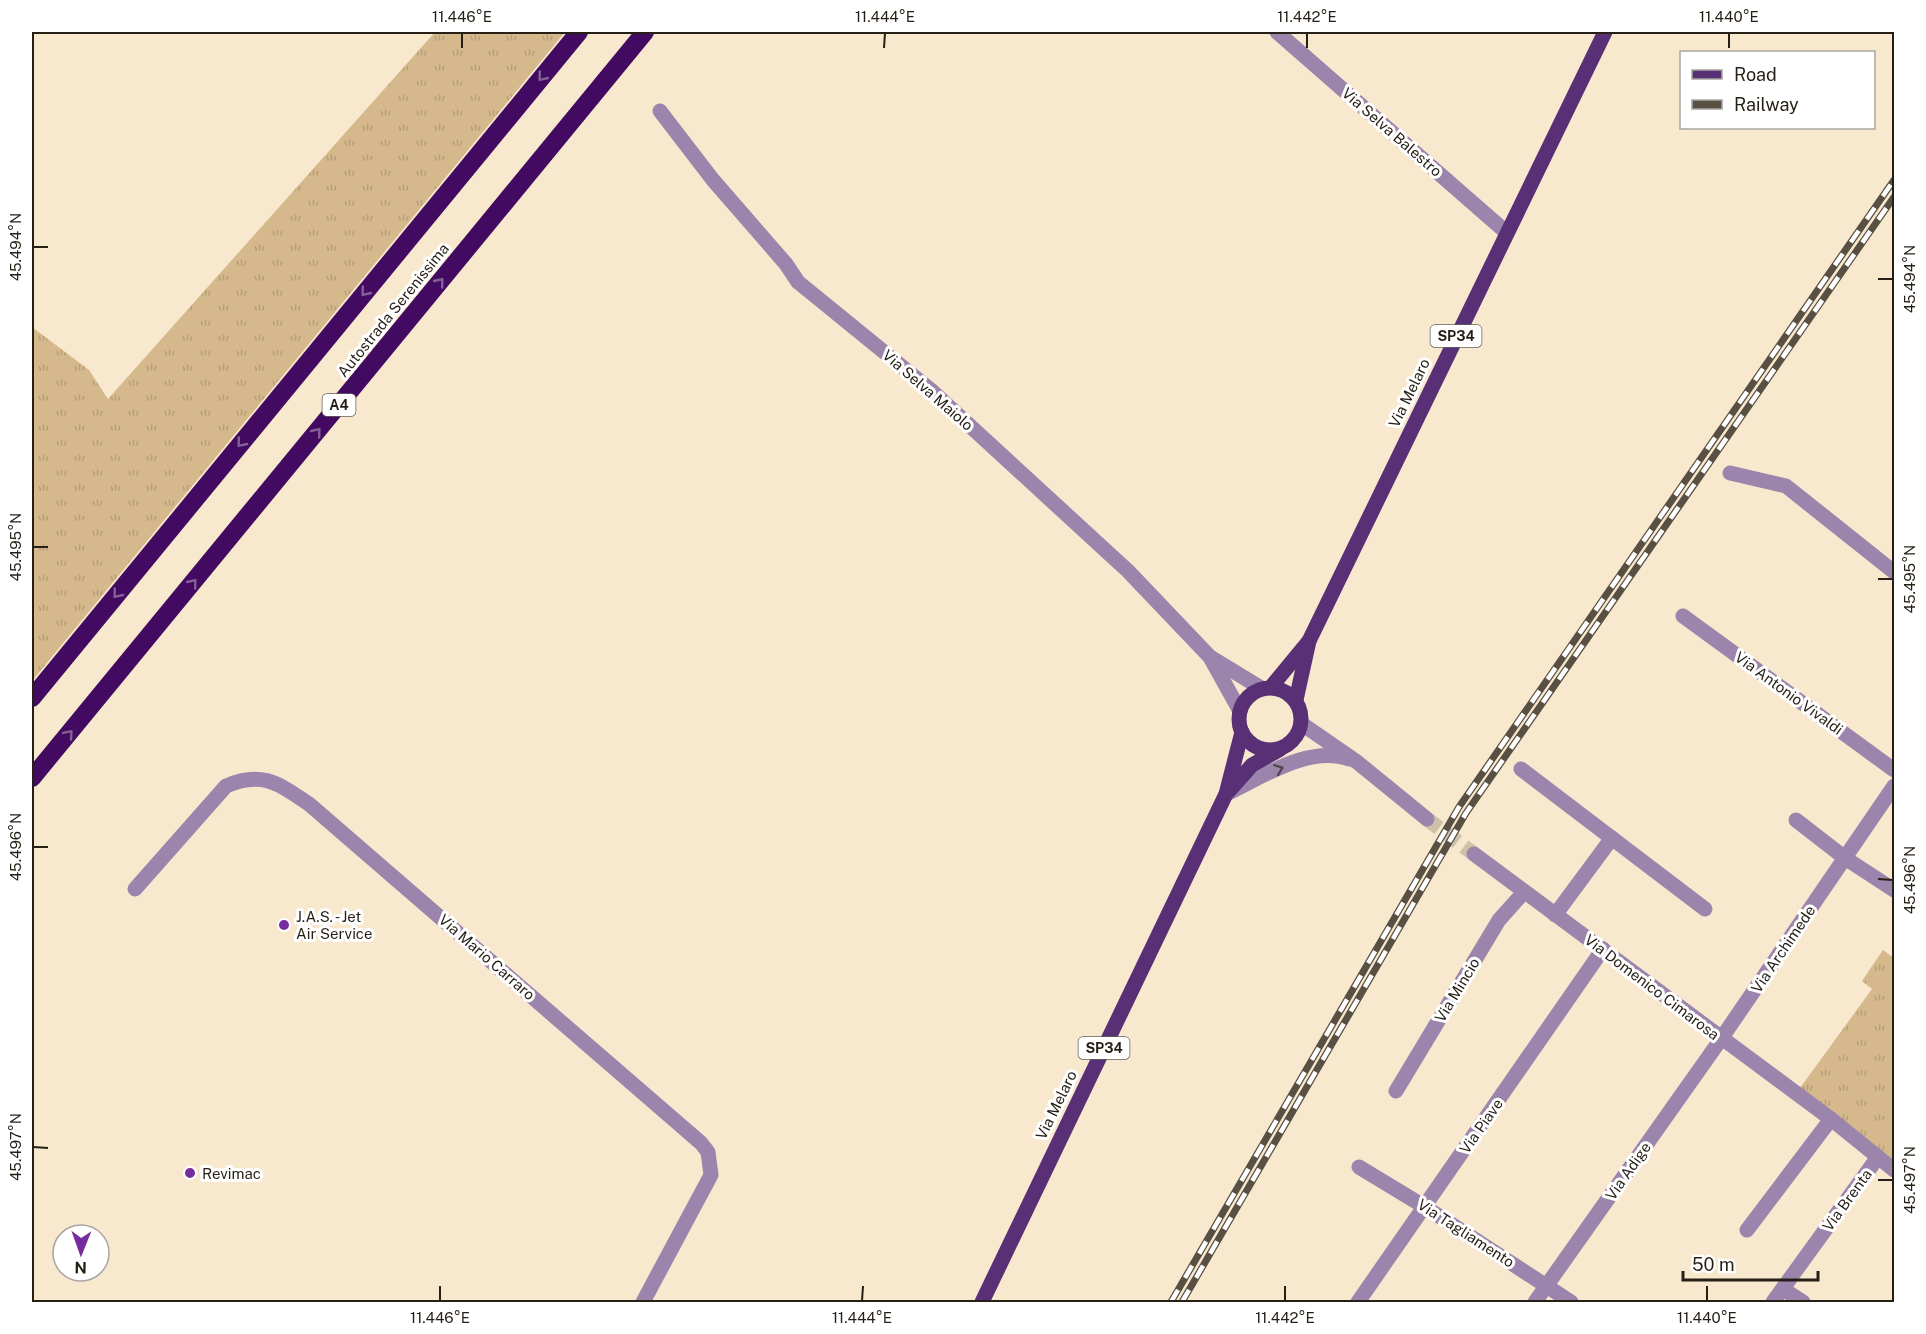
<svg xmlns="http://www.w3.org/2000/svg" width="1926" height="1334" font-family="'Public Sans',sans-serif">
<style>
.grass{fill:url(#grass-tufts)}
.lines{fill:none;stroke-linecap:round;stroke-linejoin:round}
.minor-tunnel{stroke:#cec0a9;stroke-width:15;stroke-dasharray:15 8;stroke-linecap:butt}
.minor{stroke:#9b85ac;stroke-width:15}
.major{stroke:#593075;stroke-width:15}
.highway{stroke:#420a60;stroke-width:18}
.rail-casing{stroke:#585043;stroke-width:7}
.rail{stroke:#fff;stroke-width:4.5;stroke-dasharray:14;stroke-linecap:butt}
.oneway{stroke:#846098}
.oneway2{stroke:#544852}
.ticks{fill:none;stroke:#251f16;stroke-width:2}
.poi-dot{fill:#742c9f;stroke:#fff;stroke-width:2}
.labels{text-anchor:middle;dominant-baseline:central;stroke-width:6;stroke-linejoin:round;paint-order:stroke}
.shield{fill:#fff;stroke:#66625c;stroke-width:1.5}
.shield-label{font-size:14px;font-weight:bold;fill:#251f16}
.street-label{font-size:15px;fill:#251f16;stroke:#fff}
.poi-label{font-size:15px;fill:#251f16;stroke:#fff;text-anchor:start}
.neatline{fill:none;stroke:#251f16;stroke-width:2}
.ticks-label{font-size:15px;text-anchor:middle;fill:#251f16}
</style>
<defs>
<pattern id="grass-tufts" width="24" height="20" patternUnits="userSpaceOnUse" patternTransform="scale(1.5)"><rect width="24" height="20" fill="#d5b88c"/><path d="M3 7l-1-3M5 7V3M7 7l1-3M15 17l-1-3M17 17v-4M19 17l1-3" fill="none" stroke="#b79e78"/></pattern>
</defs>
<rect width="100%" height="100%" fill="#f8e8ce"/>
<g class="grass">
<polygon points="435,32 565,32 32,681 32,327 89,370 108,399"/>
<polygon points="1883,950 1894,958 1894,1163 1800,1088 1872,989 1862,981"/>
</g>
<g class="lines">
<polyline class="minor-tunnel" points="1427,819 1474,854"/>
<g class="minor">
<polyline points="1277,32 1506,232"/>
<polyline points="660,111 713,180 786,264 798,282 932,391 1128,571 1210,657 1261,688"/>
<polyline points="1730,473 1786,486 1894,572"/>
<polyline points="1683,616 1894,770"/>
<polyline points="1210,657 1240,711"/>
<polyline points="1302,724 1357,762 1427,819"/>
<polyline points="1521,769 1705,909"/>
<path d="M1226 794C1262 777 1309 745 1349 759"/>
<polyline points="1796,820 1845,858 1894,890"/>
<polyline points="1474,854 1831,1119 1894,1170"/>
<path d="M135 889 226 786C262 770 279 784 309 804L701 1143 708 1152 711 1175 643 1302"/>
<polyline points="1555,915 1612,838"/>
<polyline points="1396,1091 1499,920 1524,892"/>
<polyline points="1359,1167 1425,1207 1571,1302"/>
<polyline points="1747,1230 1831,1119"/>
<polyline points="1783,1289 1803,1302"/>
<polyline points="1358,1302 1603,949"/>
<polyline points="1535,1302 1721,1039 1894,786"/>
<polyline points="1773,1302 1878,1157"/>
</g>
<g class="major">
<polyline points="1271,687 1309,641 1605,32"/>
<circle cx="1270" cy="719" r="31"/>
<polyline points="1296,700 1309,641"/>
<polyline points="1228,792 1252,765 1279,750"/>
<polyline points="982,1302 1226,794 1242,732"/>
</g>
<g class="highway">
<polyline points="32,698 579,32"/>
<polyline points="32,778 645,32"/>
</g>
<defs>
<g id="rail">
<polyline points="1171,1302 1459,807 1894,180"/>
<polyline points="1182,1302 1466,813 1894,197"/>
</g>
</defs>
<use href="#rail" class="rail-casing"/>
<use href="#rail" class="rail"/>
</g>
<defs><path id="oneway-chevron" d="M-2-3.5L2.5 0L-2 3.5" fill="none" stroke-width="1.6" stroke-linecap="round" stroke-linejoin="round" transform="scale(1.5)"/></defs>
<g class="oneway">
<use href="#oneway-chevron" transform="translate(542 77) rotate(129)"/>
<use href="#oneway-chevron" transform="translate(440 282) rotate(-51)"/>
<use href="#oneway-chevron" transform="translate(365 292) rotate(129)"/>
<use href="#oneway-chevron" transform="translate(317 432) rotate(-51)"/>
<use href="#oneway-chevron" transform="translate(241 443) rotate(129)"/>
<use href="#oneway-chevron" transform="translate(193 583) rotate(-51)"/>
<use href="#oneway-chevron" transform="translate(117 594) rotate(129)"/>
<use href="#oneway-chevron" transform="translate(69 734) rotate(-50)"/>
</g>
<use class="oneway2" href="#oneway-chevron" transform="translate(1279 769) rotate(-21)"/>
<path class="ticks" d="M462 48V33M884 48 885 33M1307 48V33M1729 48V33M33 247H48M1878 279H1893M33 547H48M1878 579H1893M33 847H48M1878 879 1893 880M33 1147 48 1148M1878 1180H1893M440 1301V1286M862 1301 863 1286M1285 1301V1286M1707 1301V1286"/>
<g class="poi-dot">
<circle cx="284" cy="925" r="6"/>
<circle cx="190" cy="1173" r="6"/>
</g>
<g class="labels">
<g class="shield">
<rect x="1430.5" y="325" width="51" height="22" rx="4.5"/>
<rect x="322.5" y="394" width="33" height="22" rx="4.5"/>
<rect x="1078.5" y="1037" width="51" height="22" rx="4.5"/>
</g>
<g class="shield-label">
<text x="1456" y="336">SP34</text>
<text x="339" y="405">A4</text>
<text x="1104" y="1048">SP34</text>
</g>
<g class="street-label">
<text transform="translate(1392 132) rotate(41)">Via Selva Balestro</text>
<text transform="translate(393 310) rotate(-51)">Autostrada Serenissima</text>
<text transform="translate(928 390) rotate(41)">Via Selva Maiolo</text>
<text transform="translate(1409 393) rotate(-64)">Via Melaro</text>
<text transform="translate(1789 693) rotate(36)">Via Antonio Vivaldi</text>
<text transform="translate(1783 949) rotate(-56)">Via Archimede</text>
<text transform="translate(487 957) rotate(41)">Via Mario Carraro</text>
<text transform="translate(1652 987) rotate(37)">Via Domenico Cimarosa</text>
<text transform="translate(1457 990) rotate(-59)">Via Mincio</text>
<text transform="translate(1056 1105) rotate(-64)">Via Melaro</text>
<text transform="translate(1481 1126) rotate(-55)">Via Piave</text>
<text transform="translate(1628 1171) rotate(-55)">Via Adige</text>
<text transform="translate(1847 1200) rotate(-54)">Via Brenta</text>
<text transform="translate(1466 1233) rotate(33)">Via Tagliamento</text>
</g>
<g class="poi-label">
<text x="296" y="916">J.A.S. - Jet<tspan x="296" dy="17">Air Service</tspan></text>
<text x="202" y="1173">Revimac</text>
</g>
</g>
<rect width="1926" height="1334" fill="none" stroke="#ffffff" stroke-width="66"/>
<rect x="1680" y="51" width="195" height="78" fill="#ffffff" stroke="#a8a5a2" stroke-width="1.5"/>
<rect x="1692" y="70" width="30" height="9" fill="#593075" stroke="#a8a5a2" stroke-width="1.5"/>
<text x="1734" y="81" font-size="18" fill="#251f16">Road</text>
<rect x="1692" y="100" width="30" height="9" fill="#585043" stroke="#a8a5a2" stroke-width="1.5"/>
<text x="1734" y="111" font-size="18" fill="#251f16">Railway</text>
<g transform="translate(81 1253) rotate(181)"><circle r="28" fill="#ffffff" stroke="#a8a5a2" stroke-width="1.5"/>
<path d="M0-4.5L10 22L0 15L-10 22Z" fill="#742c9f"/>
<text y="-9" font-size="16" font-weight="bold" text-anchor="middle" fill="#251f16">N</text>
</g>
<path d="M1683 1271v9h135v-9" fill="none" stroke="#251f16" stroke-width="3"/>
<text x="1692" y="1271" font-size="18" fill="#251f16" stroke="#ffffff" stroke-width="4.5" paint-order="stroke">50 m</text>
<rect x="33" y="33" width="1860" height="1268" class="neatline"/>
<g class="ticks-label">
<text x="462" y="22">11.446°E</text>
<text x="885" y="22">11.444°E</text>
<text x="1307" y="22">11.442°E</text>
<text x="1729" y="22">11.440°E</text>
<text transform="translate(16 247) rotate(-90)" y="5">45.494°N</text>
<text transform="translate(1910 279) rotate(-90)" y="5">45.494°N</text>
<text transform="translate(16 547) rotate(-90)" y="5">45.495°N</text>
<text transform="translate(1910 579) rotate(-90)" y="5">45.495°N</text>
<text transform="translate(16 847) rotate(-90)" y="5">45.496°N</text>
<text transform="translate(1910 880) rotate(-90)" y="5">45.496°N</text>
<text transform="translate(16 1147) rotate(-90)" y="5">45.497°N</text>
<text transform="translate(1910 1180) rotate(-90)" y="5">45.497°N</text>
<text x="440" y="1323">11.446°E</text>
<text x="862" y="1323">11.444°E</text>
<text x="1285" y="1323">11.442°E</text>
<text x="1707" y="1323">11.440°E</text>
</g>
</svg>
